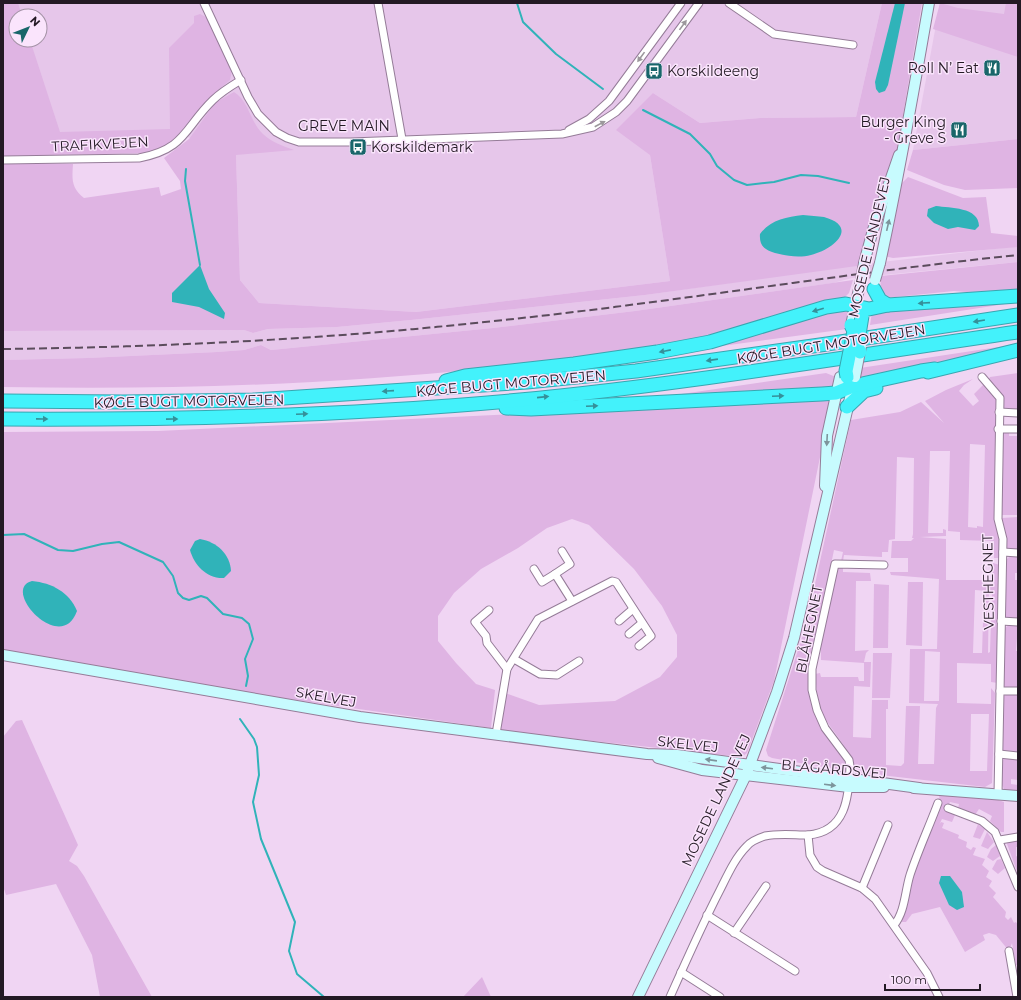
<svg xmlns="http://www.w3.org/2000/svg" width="1021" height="1000" font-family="Montserrat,sans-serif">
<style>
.built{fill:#e6c6ea}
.green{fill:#dfb4e3;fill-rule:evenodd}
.water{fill:#30b3b9}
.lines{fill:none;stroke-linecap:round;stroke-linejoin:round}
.stream{stroke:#30b3b9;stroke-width:2}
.street-casing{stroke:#957c98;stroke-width:9}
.secondary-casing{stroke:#957c98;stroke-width:12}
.highway-casing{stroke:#38a6b0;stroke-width:15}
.street{stroke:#fff;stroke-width:7}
.secondary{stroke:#c7fbfe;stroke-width:10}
.highway{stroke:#43f2fb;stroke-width:13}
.rail{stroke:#5b4c5c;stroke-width:2;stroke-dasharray:8 4;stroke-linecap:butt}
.secondary-bridge-casing{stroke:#957c98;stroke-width:12;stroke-linecap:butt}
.highway-bridge-casing{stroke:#38a6b0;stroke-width:15;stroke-linecap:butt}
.secondary-bridge{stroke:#c7fbfe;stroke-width:10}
.highway-bridge{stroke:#43f2fb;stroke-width:13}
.oneway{fill:#9c989c}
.oneway2{fill:#7d959c}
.oneway3{fill:#35909a}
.labels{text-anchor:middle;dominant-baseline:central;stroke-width:3;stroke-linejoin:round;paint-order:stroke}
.poi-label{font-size:14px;fill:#231924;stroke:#fae4fc;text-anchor:end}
.street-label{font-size:14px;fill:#231924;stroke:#fae4fc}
</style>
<rect width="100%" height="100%" fill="#f0d5f3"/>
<g class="built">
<polygon points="17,3 882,3 856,117 760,118 700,123 653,93 650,155 670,281 416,312 259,303 240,280 236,155 174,132 59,133 29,40 40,40 40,16 21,16"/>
<polygon points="940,3 1018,3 1018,139 913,150"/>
<polygon points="1018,246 1018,262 852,278 833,283 635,311 493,328 271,350 261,345 244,350 217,352 87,358 3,360 3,331 244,330 253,333 268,329 337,327 411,320 645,295 848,266"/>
</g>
<g class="green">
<polygon points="3,3 18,3 22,16 16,16 16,40 30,40 60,132 170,129 169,48 194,23 194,16 200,14 206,17 232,70 230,80 208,99 178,135 166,147 151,153 3,156"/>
<path d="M882 3H922L897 150 857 266 645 295 411 320 337 327 268 329 253 333 244 330 3 331V164H73C72 179 71 188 84 198L159 187 161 196 181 189 180 181 164 158 189 139 215 103 234 92C249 101 250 122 263 134 271 142 283 146 294 150L236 155 240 280 259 303 416 312 670 281 650 155 616 130 653 93 700 123 760 118 856 117Z"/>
<polygon points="940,3 958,8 1004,14 1006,3 1018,3 1018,57 933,29"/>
<polygon points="1018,139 1018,188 965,190 944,185 907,170 913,150"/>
<polygon points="908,177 963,198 986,197 991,233 1018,236 1018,247 893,258 884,256 901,184"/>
<polygon points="1018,262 1018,290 978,293 954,291 886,298 880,295 881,276"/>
<path d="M853 280 849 293 843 299C801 311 758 326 716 335 640 351 564 360 488 368 327 385 165 390 3 387V360L87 358 217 352 244 350 261 345 271 350 493 328 635 311Z"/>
<polygon points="1018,302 870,325 872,312"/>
<polygon points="849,309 847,329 663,354 825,311"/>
<polygon points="1018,344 867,380 858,377 860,368"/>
<polygon points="826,373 836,377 833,390 647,399"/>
<polygon points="1018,373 1018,409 1003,408 999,393 988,381 990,377"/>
<path d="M973 379 964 385 959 391 973 406 979 401 974 394 984 384 996 399 994 512 1000 539 1001 558H994V541L960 540V532L948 531 950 451H930L928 533H943V529L946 530V536L920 537 946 539V580H992L993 563 1000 565 998 683 991 682V664L957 663V703L991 704V688L995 693 992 783 985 787 854 772C853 750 832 733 822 713 816 701 817 688 815 674L820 673 821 677H858L859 681H864V663L821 660V642L838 568H843V572L870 573 871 581H856L855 651 869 650 866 653 864 662H871L870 687 854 686 853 737 871 738 872 700H888V709H886V765L901 766 904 763 906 706H920L918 764H934L936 708 938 704 909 703 910 649H937L939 579 891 575 890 572H908V558H891L892 541H911L914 538H912L913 534 914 458 897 457 895 539 889 540 888 552H882V557L844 555 843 561H841L843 552 834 550 821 613 809 659 810 693 848 768 846 771 772 758 768 756 766 750 806 625 851 420 900 412 921 402 944 423 925 401 946 390ZM970 444 985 445 983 527 977 526V528L968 527ZM975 590 988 591H984L982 653H973ZM989 590 992 591 990 652 988 653ZM925 651 940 652 939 701H924ZM971 714H989L987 771H970Z"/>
<polygon points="832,399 774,681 747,753 742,757 501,731 505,693 539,705 615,701 660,677 677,657 677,635 662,606 634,569 589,525 572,519 547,528 518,548 481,569 454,593 438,616 438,641 456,663 476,684 495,690 491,728 268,696 3,651 3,432 158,431"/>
<polygon points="1005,431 1009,431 1009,436 1018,436 1018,515 1000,515 1002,433"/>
<polygon points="1018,517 1018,551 1010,551 1007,548 1005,534 1001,520 1002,518"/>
<polygon points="1010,556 1018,556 1018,573 1015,573 1015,580 1018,580 1018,620 1008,620 1005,617 1007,559"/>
<polygon points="908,582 923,582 922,646 906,645"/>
<polygon points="874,584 889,585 888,648 873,648"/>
<polygon points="1009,625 1018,625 1016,651 1018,651 1018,689 1006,689 1004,686 1005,628"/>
<polygon points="873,653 892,653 890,698 872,698"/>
<polygon points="1007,694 1018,694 1018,754 1005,753 1002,749 1004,696"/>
<polygon points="22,720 78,845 69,861 77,866 84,876 152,997 100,997 92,955 56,884 6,895 3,886 3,737 16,721"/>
<polygon points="1006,758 1018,759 1018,780 1011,779 1011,784 1018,785 1018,792 1005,791 1002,785 1002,760"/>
<path d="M939 795 998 800 1004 802V832H1001L990 821 992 816 979 809 975 815 958 808 959 804 950 802 945 811 955 815 952 822 942 819 939 825 941 822 944 823 942 828 959 835 958 838 967 842 966 847 971 850 973 847 976 848 973 855 985 859 982 865 989 871 986 877 992 881 989 886 996 893 993 897 1006 912 1005 917 1008 920 1011 917 1014 923 1016 922 1018 925V965H1016L1012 943 1009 951 996 935 989 933 983 935 985 940 965 952 940 907 912 914 906 922H902C909 880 925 842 940 803Z"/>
<polygon points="978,824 985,829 980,839 973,837"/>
<polygon points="987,832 994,842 988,849 981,846"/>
<polygon points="1018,839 1018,847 1016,847 1016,856 1018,857 1018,874 1007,844 1008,840"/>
<polygon points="996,845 1000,856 993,861 987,857 991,849"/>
<polygon points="1001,859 1005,868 998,874 992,869 997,860"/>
<polygon points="482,977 491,997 463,997"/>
</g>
<g class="water">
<polygon points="895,3 905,3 888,85 885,91 879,93 876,89 875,82"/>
<path d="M936 206C950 208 979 207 979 226L975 230 958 227 948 229 934 223 927 216 928 209Z"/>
<path d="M803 215C810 216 818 216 824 217 860 227 833 250 811 255 799 258 787 256 775 253 765 250 759 246 760 234 770 220 786 217 803 215Z"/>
<polygon points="200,265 209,289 225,313 224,319 199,307 172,302 172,293"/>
<path d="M200 539C217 542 230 554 231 571L224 578C207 579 194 565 190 550L195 541Z"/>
<path d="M32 581C52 583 69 592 77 611 61 656 0 589 32 581Z"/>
<polygon points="941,876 950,876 962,892 964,907 957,910 949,905 939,883"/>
</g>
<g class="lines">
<g class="stream">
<polyline points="517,3 523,22 556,54 603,89"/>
<polyline points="643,110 690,134 710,154 717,166 734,180 747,185 774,182 801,175 818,176 849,183"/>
<polyline points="186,169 185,181 200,265"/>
<polyline points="3,535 24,534 58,550 73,551 102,544 119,542 163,562 173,576 178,593 183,598 189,600 201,596 207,598 223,614 242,618 249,624 253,639 245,659 248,676 246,686"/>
<polyline points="240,719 254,739 257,747 259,775 253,802 261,839 295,922 289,951 297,974 324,997"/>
</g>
<defs>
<g id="street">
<polyline points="204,3 248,97 258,114 276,132 287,138 299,142 351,142 562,134 593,127 616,112 627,101 699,3"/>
<polyline points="378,3 402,139"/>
<polyline points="729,3 774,34 853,45"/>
<polyline points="569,130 589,119 609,101 681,3"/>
<path d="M3 160 139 158C186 149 184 128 213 100 221 92 231 86 241 80"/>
<polyline points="982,377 1000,398 998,519 1003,539 998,794"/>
<polyline points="999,412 1018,413"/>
<polyline points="998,429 1018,429"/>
<polyline points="562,551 570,564 555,574 572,601"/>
<polyline points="1003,552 1018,553"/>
<polyline points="534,569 542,582 555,574"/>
<polyline points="489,610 475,622 486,636 487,643 507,669"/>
<polyline points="619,621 633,609"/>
<polyline points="1001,621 1018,622"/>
<polyline points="629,634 642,623"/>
<polyline points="514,659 540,674 557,675 579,661"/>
<polyline points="1000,691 1018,691"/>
<polyline points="496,734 507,669 538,619 612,581 616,582 651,636 639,646"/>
<polyline points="999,754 1018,756"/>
<polyline points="948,808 982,821 995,832 1018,887"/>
<polyline points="808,835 810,855 817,867 823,871 862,888 875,899 927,973 939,997"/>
<polyline points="1000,840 1018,837"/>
<polyline points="862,888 888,825"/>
<polyline points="707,915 795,971"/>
<path d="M894 925C905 912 905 891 910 875 918 851 929 827 938 803"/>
<polyline points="734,933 766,886"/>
<polyline points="1009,951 1017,997"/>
<polyline points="681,972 720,997"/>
<path d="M670 997C686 961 702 925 720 890 728 874 735 858 747 846 751 841 759 838 765 836 779 833 794 835 808 835 846 832 849 797 850 766L849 760 825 728 817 710 812 690V669L835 564 884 565"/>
</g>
<g id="secondary">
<polyline points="864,263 873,230 899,155"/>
<path d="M880 263C899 176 914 90 929 3"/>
<polyline points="851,325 861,280"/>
<polyline points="825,486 827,436 840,377"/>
<polyline points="3,655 360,717 647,754 677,755 919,788"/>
<polyline points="658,758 702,770 849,787 884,787"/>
<polyline points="914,788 1018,796"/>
<polyline points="638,997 746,775 777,692 794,638 854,381"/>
</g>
<g id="highway">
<polyline points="874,289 880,300 888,305"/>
<polyline points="928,372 1018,350"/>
<polyline points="446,381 465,376 574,364 657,352 710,342 826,307 846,304 869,309 888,305 1018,296"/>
<polyline points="3,401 124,402 253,400 527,382 636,371 827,344 1018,315"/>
<polyline points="847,407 864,391 876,388"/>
<polyline points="506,408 531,409 822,394 836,393 853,386 921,371 935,369"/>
<path d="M3 419C176 420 348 416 520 400 687 384 852 356 1018 332"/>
</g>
</defs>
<use href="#street" class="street-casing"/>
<use href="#secondary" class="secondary-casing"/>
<use href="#highway" class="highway-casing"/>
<use href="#street" class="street"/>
<use href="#secondary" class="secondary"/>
<use href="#highway" class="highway"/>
<path class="rail" d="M3 349C167 347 331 339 494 321 669 303 843 273 1018 255"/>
<defs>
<g id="secondary-bridge">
<polyline points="861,280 864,263"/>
<polyline points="875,280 880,263"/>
<polyline points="855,377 861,346"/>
</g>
<g id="highway-bridge">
<polyline points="860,352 857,347 862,316"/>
<polyline points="847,377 846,371 854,331 851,325"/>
</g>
</defs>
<use href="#secondary-bridge" class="secondary-bridge-casing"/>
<use href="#highway-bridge" class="highway-bridge-casing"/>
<use href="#secondary-bridge" class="secondary-bridge"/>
<use href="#highway-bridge" class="highway-bridge"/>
</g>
<defs><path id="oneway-solid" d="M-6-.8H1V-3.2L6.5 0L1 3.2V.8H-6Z"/></defs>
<g class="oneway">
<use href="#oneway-solid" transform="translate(683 25) rotate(-54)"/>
<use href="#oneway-solid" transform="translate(641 57) rotate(126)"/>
<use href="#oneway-solid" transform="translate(600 124) rotate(-28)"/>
</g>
<g class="oneway2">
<use href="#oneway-solid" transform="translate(888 225) rotate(-77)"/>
<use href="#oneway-solid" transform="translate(827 440) rotate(93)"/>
<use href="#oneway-solid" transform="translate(711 760) rotate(-172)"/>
<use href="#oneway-solid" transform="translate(767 768) rotate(-173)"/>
<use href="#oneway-solid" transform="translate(830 785) rotate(7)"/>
</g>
<g class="oneway3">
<use href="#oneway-solid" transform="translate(924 303) rotate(176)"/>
<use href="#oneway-solid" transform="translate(818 310) rotate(164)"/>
<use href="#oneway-solid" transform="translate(979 321) rotate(171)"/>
<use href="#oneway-solid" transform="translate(665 351) rotate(169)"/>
<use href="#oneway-solid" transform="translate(712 360) rotate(172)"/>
<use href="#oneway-solid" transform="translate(388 391) rotate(176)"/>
<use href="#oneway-solid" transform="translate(778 396) rotate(-2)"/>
<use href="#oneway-solid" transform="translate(543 397) rotate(-6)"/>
<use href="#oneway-solid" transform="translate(592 406) rotate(-3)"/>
<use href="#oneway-solid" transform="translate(302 414) rotate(-3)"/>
<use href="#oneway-solid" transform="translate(42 419) rotate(1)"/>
<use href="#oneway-solid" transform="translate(172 419) rotate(-1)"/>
</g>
<defs>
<symbol id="restaurant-square" viewBox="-11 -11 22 22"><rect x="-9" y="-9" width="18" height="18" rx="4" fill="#18666a" stroke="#fae4fc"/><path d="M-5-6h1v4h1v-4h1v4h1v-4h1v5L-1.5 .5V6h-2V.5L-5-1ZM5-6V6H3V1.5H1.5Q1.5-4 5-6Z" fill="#fff"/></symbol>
<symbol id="bus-square" viewBox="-11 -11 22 22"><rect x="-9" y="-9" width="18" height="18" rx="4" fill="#18666a" stroke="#fae4fc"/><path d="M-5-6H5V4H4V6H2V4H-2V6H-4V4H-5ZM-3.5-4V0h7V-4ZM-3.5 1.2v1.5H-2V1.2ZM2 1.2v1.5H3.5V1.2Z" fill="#fff"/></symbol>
</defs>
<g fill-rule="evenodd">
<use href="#restaurant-square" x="982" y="58" width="20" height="20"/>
<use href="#bus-square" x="644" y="61" width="20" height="20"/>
<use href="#restaurant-square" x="949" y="120" width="20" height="20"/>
<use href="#bus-square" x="348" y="137" width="20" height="20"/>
</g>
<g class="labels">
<g class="poi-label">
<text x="979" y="68">Roll N’ Eat</text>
<text x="667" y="71" text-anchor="start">Korskildeeng</text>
<text x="946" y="122">Burger King<tspan x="946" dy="16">- Greve S</tspan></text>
<text x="371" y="147" text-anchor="start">Korskildemark</text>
</g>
<g class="street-label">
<text x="344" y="126">GREVE MAIN</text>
<text transform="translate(100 144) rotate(-3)">TRAFIKVEJEN</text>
<text transform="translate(869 247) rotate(-77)">MOSEDE LANDEVEJ</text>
<text transform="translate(831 344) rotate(-9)">KØGE BUGT MOTORVEJEN</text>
<text transform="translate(511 383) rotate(-5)">KØGE BUGT MOTORVEJEN</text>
<text transform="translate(189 401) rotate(-1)">KØGE BUGT MOTORVEJEN</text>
<text transform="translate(988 582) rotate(-91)">VESTHEGNET</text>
<text transform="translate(809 629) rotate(-79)">BLÅHEGNET</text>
<text transform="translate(326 697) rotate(10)">SKELVEJ</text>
<text transform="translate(688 744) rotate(6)">SKELVEJ</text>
<text transform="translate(834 769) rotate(5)">BLÅGÅRDSVEJ</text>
<text transform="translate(716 800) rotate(-65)">MOSEDE LANDEVEJ</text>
</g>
</g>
<rect width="1021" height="1000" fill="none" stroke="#231924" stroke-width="8"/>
<g transform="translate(28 28) rotate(47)"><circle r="19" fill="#fae4fc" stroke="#a493a6"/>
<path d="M0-3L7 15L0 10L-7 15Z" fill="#18666a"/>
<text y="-6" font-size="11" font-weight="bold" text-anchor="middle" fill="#231924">N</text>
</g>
<path d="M885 984v6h95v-6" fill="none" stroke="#231924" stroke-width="2"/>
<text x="891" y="984" font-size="12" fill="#231924" stroke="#fae4fc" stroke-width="3" paint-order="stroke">100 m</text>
</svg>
